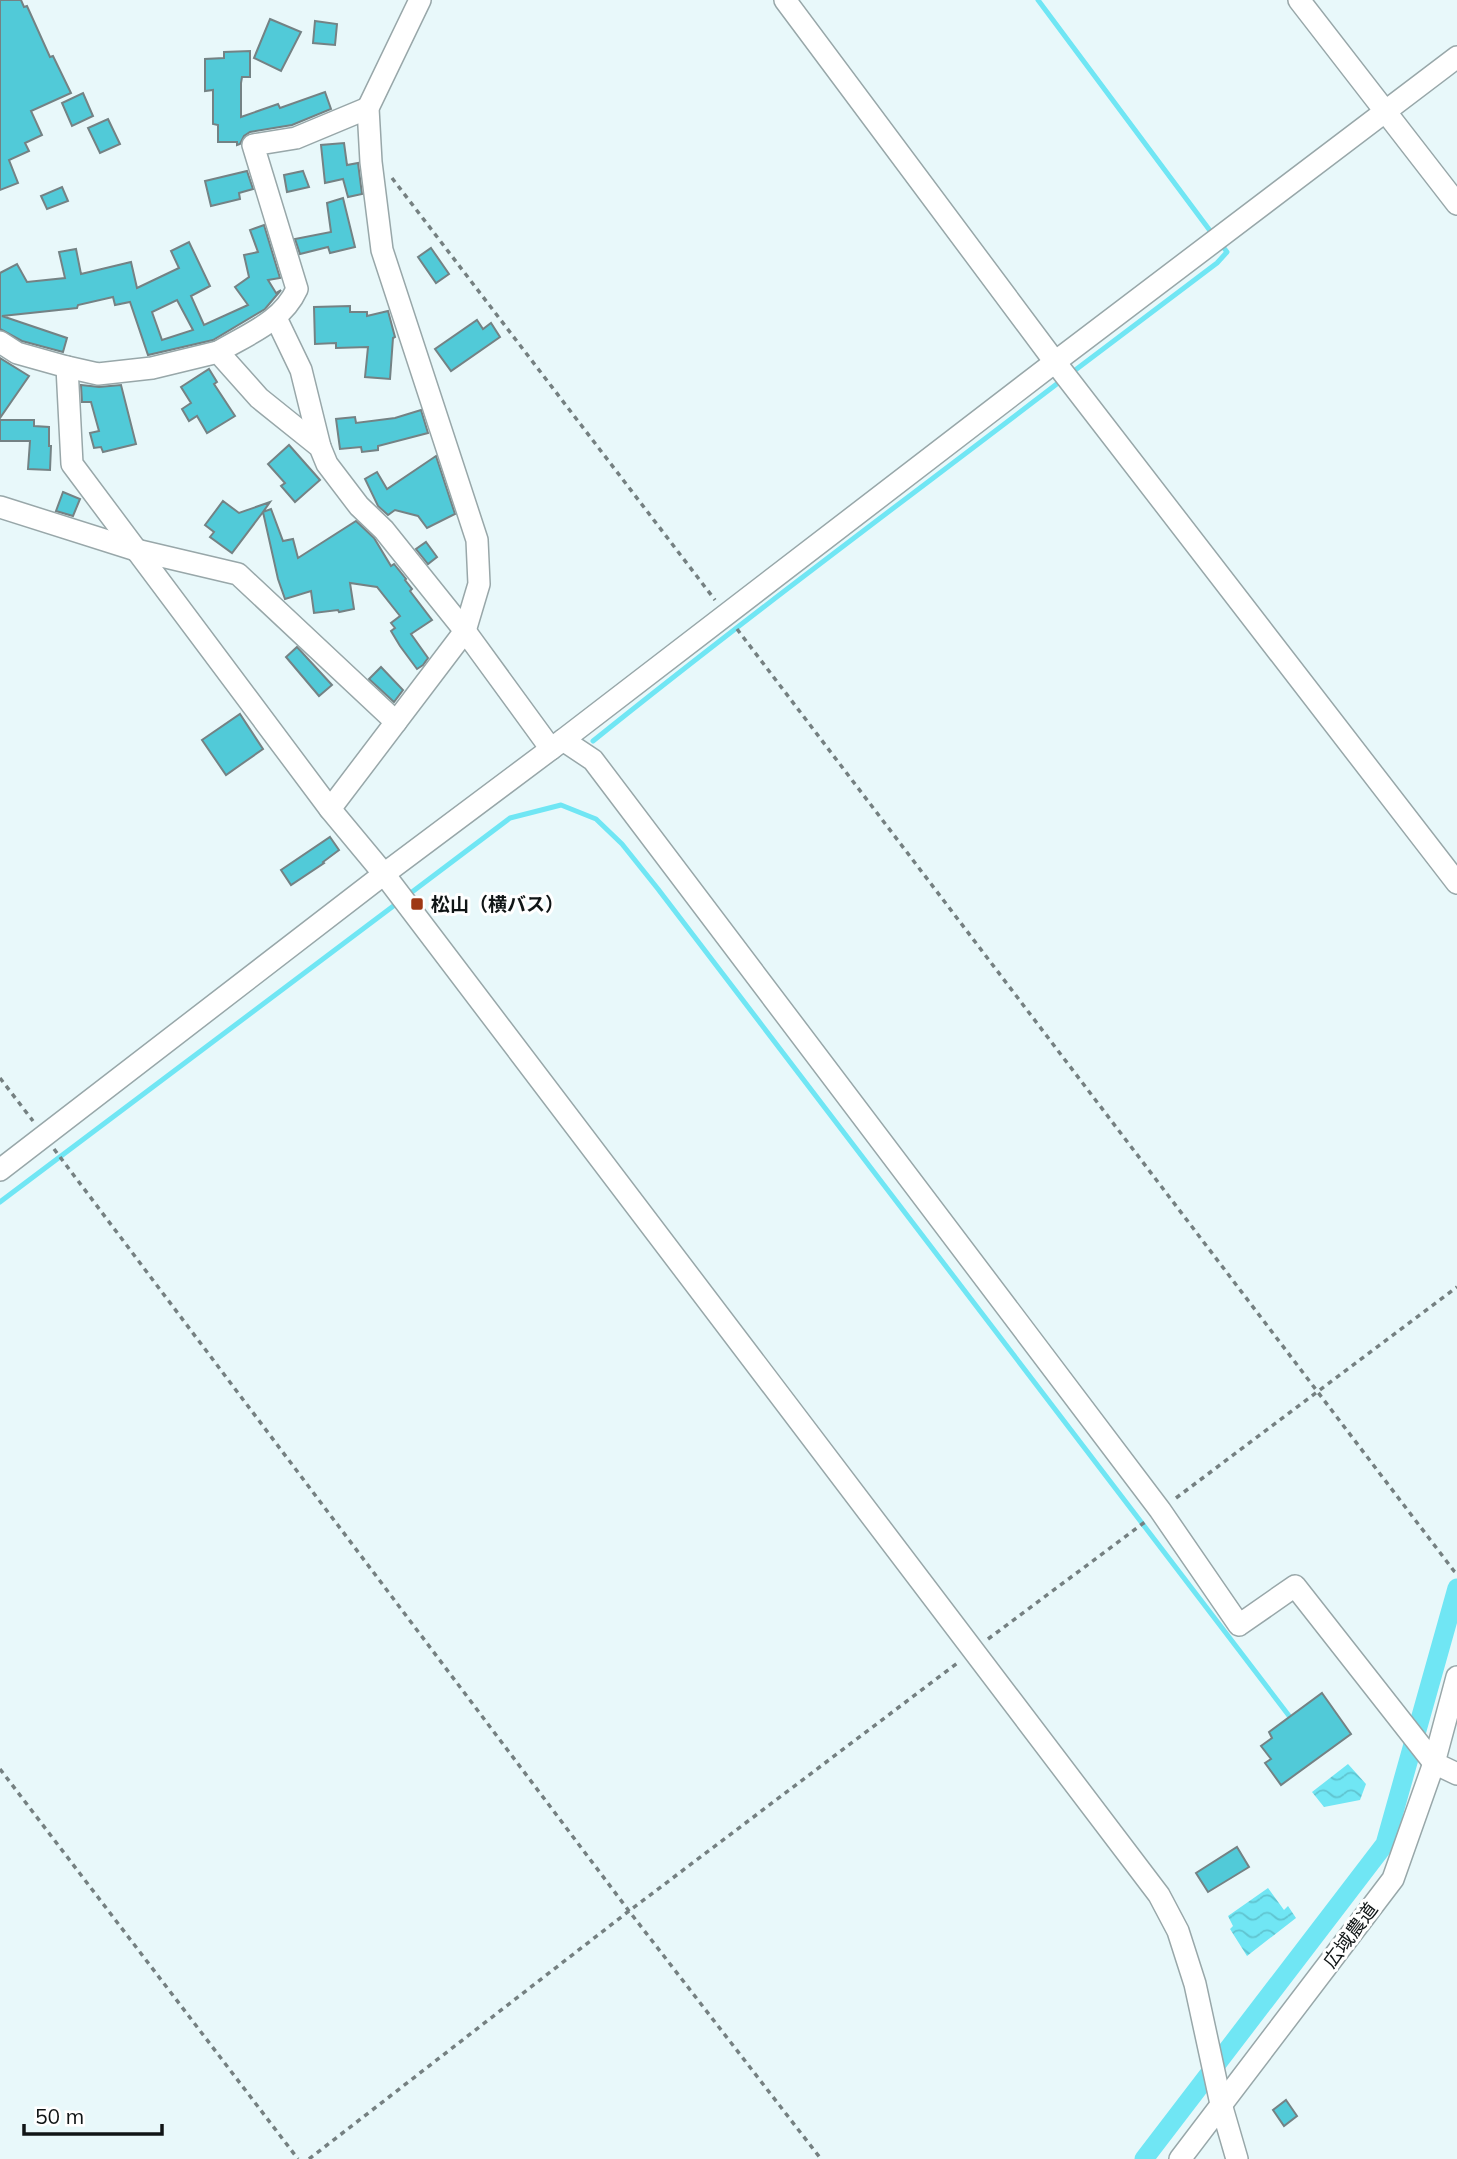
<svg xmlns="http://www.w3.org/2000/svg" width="1457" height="2159" font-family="Mulish,'Noto Sans JP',sans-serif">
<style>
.water{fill:url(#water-waves)}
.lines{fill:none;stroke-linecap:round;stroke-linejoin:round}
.stream{stroke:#70e6f4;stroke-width:5}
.canal{stroke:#70e6f4;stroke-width:19}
.building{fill:#51cad8;stroke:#748284;stroke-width:2;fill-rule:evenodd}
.minor-casing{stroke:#98a7a9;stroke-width:24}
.path{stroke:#758081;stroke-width:3.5;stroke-dasharray:5 5;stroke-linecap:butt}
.minor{stroke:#fff;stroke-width:21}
.poi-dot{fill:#9e3714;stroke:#fff;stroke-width:2.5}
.labels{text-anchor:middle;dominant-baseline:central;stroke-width:6;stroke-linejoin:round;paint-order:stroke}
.poi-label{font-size:19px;font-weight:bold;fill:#101516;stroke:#fff;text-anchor:start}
.street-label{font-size:19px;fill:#101516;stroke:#fff}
</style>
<defs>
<pattern id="water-waves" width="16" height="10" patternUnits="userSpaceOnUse" patternTransform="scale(1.75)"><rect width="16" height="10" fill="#70e6f4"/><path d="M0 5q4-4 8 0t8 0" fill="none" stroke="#60c4d0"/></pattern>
</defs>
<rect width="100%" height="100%" fill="#e8f8fa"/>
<g class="water">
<polygon points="1348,1764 1366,1784 1360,1800 1324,1807 1312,1792"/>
<polygon points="1268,1888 1284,1910 1288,1906 1296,1918 1247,1956 1230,1929 1233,1926 1228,1916"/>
</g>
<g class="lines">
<g class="stream">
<polyline points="1038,0 1214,236"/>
<polyline points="1070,374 1217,263 1227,252 1220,243"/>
<path d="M593 741C747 617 905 500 1062 380"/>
<polyline points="408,895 510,818 561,805 596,819 622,844 658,889 1293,1721"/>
<polyline points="0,1202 400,901"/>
</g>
<polyline class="canal" points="1144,2159 1385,1844 1457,1588"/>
</g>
<g class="building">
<polygon points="0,0 21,0 24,7 27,6 50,57 53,56 71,93 31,111 42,135 25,143 29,151 9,160 18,183 0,190"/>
<polygon points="270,19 301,32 281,71 254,58"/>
<polygon points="315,21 337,24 335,45 313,43"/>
<polygon points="250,51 250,77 242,77 241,83 241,117 278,104 280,108 325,92 331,109 292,125 250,132 244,136 240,144 237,145 237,142 218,142 218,125 213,124 213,90 205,91 205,59 224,58 224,52"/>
<polygon points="83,93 93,116 72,126 62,103"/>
<polygon points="108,119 120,144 100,153 88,128"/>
<polygon points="344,143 347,165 358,163 362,194 348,197 343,179 325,183 321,145"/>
<polygon points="247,171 253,189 239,193 240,199 211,206 205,181"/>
<polygon points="303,171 309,187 287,192 284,175"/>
<polygon points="62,187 68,201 47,209 41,196"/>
<polygon points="343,198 355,247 330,253 328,247 300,254 295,239 331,232 327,203"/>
<path d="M264 225 280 278 268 280 276 293 281 290 265 309 213 340 148 355 130 302 115 305 113 297 78 305 77 308 2 316 67 338 63 352 22 341 0 329V273L17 264 27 282 65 278 59 252 76 249 81 274 131 262 137 288 179 268 171 251 189 242 210 286 191 296 204 325 248 305 235 287 249 277 244 255 258 252 250 230ZM177 300 193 330 162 340 152 312Z"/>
<polygon points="431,248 449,274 436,283 418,257"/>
<polygon points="350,306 350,312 367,312 367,316 388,311 395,337 393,338 390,379 365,377 368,347 336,348 336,343 315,344 314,307"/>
<polygon points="477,320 483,329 491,323 500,337 451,371 435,349"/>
<polygon points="0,358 29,376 0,418"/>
<polygon points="209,369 217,382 214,384 235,416 207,433 197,416 189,421 182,409 191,403 181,387"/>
<polygon points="81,385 99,387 121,385 136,444 103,452 101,447 94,448 90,433 99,431 91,402 82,402"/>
<polygon points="421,410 428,433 378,446 378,450 362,452 361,447 340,449 336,419 355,417 356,423 395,418"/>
<polygon points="0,420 34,420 34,426 49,427 49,446 51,446 50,470 28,469 30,441 0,441"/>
<polygon points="289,445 320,480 295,502 281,486 285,483 268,464"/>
<polygon points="436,456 455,514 427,528 418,516 395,510 388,515 378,506 365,479 377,472 387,489"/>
<polygon points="63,492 80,499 73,516 56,511"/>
<polygon points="223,501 239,513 270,502 263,512 271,509 283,541 293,539 298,558 356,521 374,538 391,566 394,564 406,579 405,580 412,589 410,591 432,620 411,634 428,658 423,665 417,669 400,646 391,631 395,628 391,623 400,616 377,587 350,583 354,609 339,612 338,610 314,613 311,591 285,599 278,579 263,512 232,553 210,537 214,532 205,525"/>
<polygon points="426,542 437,557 428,564 416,549"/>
<polygon points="297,647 332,685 319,696 286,657"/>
<polygon points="381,667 403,690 394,702 369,679"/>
<polygon points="240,714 263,749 226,775 202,740"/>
<polygon points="330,837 339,850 323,862 324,863 291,885 281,870"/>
<polygon points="1322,1693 1351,1734 1281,1785 1265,1763 1271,1759 1261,1746 1272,1738 1269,1732"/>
<polygon points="1237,1847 1249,1867 1208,1892 1196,1873"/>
<polygon points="1286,2100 1297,2116 1284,2126 1273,2110"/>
</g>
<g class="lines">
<defs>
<g id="minor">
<polyline points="785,0 1055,362 1457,883"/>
<polyline points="1299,0 1457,204"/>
<polyline points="276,318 301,370 320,447"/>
<polyline points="0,342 17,353 67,367 72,464 330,809 384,874 1159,1895 1178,1931 1195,1984 1221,2104 1237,2159"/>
<path d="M218 352C248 334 282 322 297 289L253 145 296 138 368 108"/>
<polyline points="67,367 98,374 152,368 218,352 259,398 320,447 327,464 359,506 384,530 465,631 551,749"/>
<polyline points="0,507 136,550 238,574 396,722"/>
<polyline points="563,740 593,760 1160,1510 1239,1625 1295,1586 1434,1763 1457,1774"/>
<polyline points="330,809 465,631 479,584 477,540 382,250 371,162 368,108 420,0"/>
<polyline points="0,1170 384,874 563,740 1055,362 1457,57"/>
<polyline points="1180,2159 1393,1879 1434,1763 1457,1677"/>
</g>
</defs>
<use href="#minor" class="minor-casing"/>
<g class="path">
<polyline points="392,178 715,600"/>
<polyline points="737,629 1454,1571 1457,1573"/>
<polyline points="0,1078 33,1121"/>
<polyline points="54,1149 629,1911 821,2159"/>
<polyline points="1176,1498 1457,1287"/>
<polyline points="988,1639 1145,1522"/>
<polyline points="0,1769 298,2159"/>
<polyline points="309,2159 629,1911 960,1661"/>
</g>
<use href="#minor" class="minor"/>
</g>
<rect class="poi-dot" x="410" y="897" width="14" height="14" rx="3.5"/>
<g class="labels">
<g class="poi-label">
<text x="431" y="904">松山（横バス）</text>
</g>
<g class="street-label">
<text transform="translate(1350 1935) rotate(-53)">広域農道</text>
</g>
</g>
<path d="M24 2124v10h138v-10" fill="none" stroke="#101516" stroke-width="3.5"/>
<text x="35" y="2124" font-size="21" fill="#101516" stroke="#ffffff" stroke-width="5" paint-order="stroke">50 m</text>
</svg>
